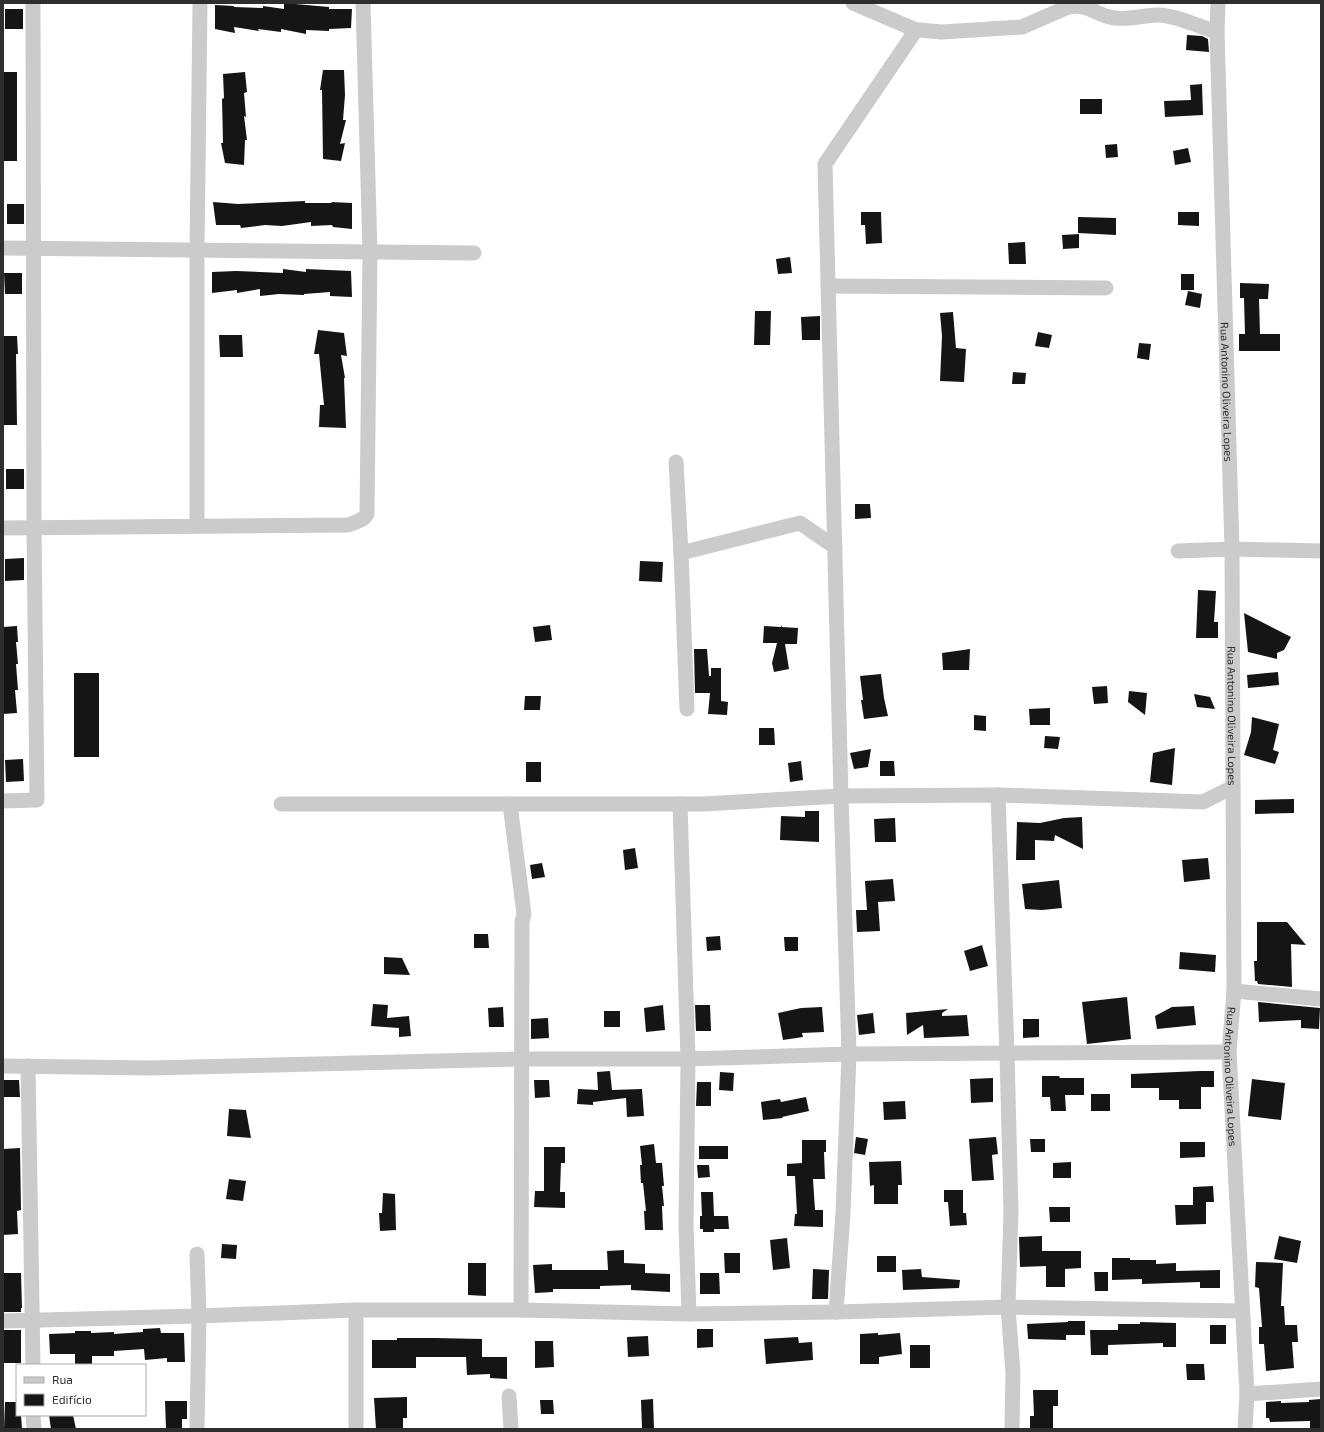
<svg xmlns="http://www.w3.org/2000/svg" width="1324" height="1432" font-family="'Exo 2',sans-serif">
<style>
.building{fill:#151515}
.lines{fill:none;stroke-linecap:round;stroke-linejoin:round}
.minor{stroke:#cbcbcb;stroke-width:15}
.labels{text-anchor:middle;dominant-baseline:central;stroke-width:4;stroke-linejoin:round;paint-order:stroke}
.street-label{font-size:11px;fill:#2e2e2e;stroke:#fff}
</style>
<rect width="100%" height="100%" fill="#fff"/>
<g class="building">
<polygon points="284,3 329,7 329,9 352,9 351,28 329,29 329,31 306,30 306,34 281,29 281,32 258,29 259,31 234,27 235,33 215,29 215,5 234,6 234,7 263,8 263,6 284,9"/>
<rect x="5" y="9" width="18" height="20"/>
<polygon points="1187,35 1202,36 1208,39 1209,52 1186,50"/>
<polygon points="323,70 344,70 345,95 343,120 346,120 340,144 345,143 341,161 323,159 322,90 320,90"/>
<rect x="3" y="72" width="14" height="89"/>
<polygon points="245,72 247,92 244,93 246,117 244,116 247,140 245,140 244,165 225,163 221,143 223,143 222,99 224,98 223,74"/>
<polygon points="1202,84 1203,115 1165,117 1164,101 1191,100 1190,85"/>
<rect x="1080" y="99" width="22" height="15"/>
<polygon points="1117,144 1118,157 1106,158 1105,145"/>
<polygon points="1188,148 1191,162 1175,165 1173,151"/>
<polygon points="305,201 305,203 332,203 331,202 352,203 352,229 333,227 332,225 311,226 311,222 282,226 265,225 241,228 240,225 216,225 213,202 238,204"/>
<rect x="7" y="204" width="17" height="20"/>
<polygon points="861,212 881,212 882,243 866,244 865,225 861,225"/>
<polygon points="1178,212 1199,212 1199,226 1178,225"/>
<polygon points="1078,217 1116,218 1116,235 1078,233"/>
<polygon points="1079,234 1079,248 1063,249 1062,235"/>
<polygon points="1025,242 1026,264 1009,264 1008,243"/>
<polygon points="790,257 792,273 778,274 776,259"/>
<polygon points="283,269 306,272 306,269 351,271 352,297 330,296 330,292 304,294 304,295 279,294 260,296 260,289 237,293 237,290 212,293 212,272 236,271 283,273"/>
<polygon points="4,273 22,273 22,294 5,294"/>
<rect x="1181" y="274" width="13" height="16"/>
<polygon points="1240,283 1269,284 1268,299 1259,299 1260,334 1280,334 1280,351 1239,351 1239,334 1245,334 1244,298 1240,298"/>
<polygon points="1188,291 1202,294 1200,308 1185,305"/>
<polygon points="755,311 771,311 770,345 754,345"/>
<polygon points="953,312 956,348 966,349 964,382 940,381 942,336 940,313"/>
<polygon points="820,316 820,340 802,340 801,317"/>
<polygon points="318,330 344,333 347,356 341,355 345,378 344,378 346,428 319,427 320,405 324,405 319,354 314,354"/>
<polygon points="1038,332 1052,335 1049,348 1035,346"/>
<polygon points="219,335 242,335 243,357 220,357"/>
<polygon points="3,336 17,336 18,354 16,354 17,425 3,425"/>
<polygon points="1139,343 1151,344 1149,360 1137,358"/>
<polygon points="1013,372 1026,373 1025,384 1012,384"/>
<rect x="6" y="469" width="18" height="20"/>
<polygon points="855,504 870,504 871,518 855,519"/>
<polygon points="24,558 24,580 5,581 5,559"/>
<polygon points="640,561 663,562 662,582 639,581"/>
<polygon points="1198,590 1216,591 1214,622 1218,622 1218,638 1196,638"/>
<polygon points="1244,613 1291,637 1284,650 1277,653 1277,659 1248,652"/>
<polygon points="550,625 552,640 535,642 533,627"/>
<polygon points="782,625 782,627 798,628 797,644 785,644 789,669 774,672 772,663 777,643 763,643 764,626 781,627"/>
<polygon points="17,626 18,642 16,642 18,664 16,664 18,690 15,690 17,713 3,714 3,627"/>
<polygon points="694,649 707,649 709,676 711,676 711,668 721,668 721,701 728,702 727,715 708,714 710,693 695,693"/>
<polygon points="970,649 969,670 943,670 942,653"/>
<polygon points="1278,672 1279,685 1248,688 1247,675"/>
<rect x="74" y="673" width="25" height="84"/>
<polygon points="881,674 884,698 888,716 864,719 861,700 863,700 860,676"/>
<polygon points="1107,686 1108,703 1094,704 1092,687"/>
<polygon points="1129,691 1147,693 1145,715 1128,702"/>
<polygon points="1194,694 1210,697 1215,709 1197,707"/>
<polygon points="525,696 541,696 540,710 524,710"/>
<polygon points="1050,708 1050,725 1030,725 1029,709"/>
<polygon points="974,715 986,716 986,731 974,730"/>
<polygon points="1252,717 1279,724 1273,750 1279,752 1275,764 1244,755 1251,732"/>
<polygon points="759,728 774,728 775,745 759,745"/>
<polygon points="1045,736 1060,737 1058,749 1044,748"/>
<polygon points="1175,748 1172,785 1150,782 1153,753"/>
<polygon points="871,749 868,767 854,769 850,753"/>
<polygon points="23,759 24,781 6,782 5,760"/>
<polygon points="801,761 803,780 790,782 788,763"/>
<polygon points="880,761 894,761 895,776 880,776"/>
<rect x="526" y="762" width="15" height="20"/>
<polygon points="1294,799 1294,813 1255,814 1255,800"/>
<polygon points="805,811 819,811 819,842 780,840 781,816 805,817"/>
<polygon points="1082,817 1083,849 1055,835 1054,841 1035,840 1035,860 1016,860 1017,822 1040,823 1064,818"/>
<polygon points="895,818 896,842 875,842 874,819"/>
<polygon points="635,848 638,868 625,870 623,850"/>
<polygon points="1208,858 1210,879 1184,882 1182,860"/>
<polygon points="542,863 545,877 532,879 530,865"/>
<polygon points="893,879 895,901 878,902 880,931 857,932 856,910 867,910 865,881"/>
<polygon points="1059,880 1062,908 1042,910 1025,909 1022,884"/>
<polygon points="1257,922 1287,922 1306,945 1291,944 1292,987 1258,984 1257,981 1255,981 1254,961 1257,961"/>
<polygon points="474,934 488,934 489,948 474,948"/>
<polygon points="720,936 721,950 707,951 706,937"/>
<polygon points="784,937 798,937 798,951 785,951"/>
<polygon points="982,945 988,966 970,971 964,951"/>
<polygon points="1180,952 1216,955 1215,972 1179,969"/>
<polygon points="384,957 402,958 410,975 384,974"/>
<polygon points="1127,997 1131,1039 1087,1044 1082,1002"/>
<polygon points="1258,1002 1320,1008 1319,1029 1301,1028 1301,1020 1259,1022"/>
<polygon points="373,1004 388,1005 387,1018 409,1016 411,1036 399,1037 399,1028 371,1026"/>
<polygon points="663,1005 665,1030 646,1032 644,1008"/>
<polygon points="695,1005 710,1005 711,1031 696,1031"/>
<polygon points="1194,1006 1196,1025 1157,1029 1155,1016 1172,1007"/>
<polygon points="503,1007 504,1027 489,1027 488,1008"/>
<polygon points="822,1007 824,1032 802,1033 803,1037 783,1040 778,1013 801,1008"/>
<polygon points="948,1009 942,1013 942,1016 967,1015 969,1036 924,1038 923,1025 907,1035 906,1013"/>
<rect x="604" y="1011" width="16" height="16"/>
<polygon points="873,1013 875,1033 859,1035 857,1015"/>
<polygon points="548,1018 549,1038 531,1039 531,1019"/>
<polygon points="1023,1019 1039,1019 1039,1037 1023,1038"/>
<polygon points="610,1071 612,1090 642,1089 644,1116 627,1117 626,1098 593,1102 593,1105 577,1104 578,1089 598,1090 597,1072"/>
<polygon points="1200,1071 1214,1071 1214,1087 1201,1087 1201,1109 1179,1109 1179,1100 1159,1100 1159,1088 1131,1088 1131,1074"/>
<polygon points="720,1072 734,1073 733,1091 719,1090"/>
<polygon points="1042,1076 1059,1076 1060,1078 1084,1078 1084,1095 1065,1095 1066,1111 1051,1111 1050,1097 1042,1097"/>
<polygon points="993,1078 993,1102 971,1103 970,1079"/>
<polygon points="1252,1079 1285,1083 1281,1120 1248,1116"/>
<polygon points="3,1080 19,1080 20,1097 3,1097"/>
<polygon points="534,1080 549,1080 550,1097 535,1098"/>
<polygon points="697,1082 711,1082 711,1106 696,1106"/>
<rect x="1091" y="1094" width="19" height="17"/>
<polygon points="806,1097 809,1111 782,1117 783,1118 763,1120 761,1102 780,1099 781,1102"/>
<polygon points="905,1101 906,1119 884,1120 883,1102"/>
<polygon points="229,1109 246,1110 251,1138 227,1136"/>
<polygon points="856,1137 868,1139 865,1155 854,1153"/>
<polygon points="996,1137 998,1154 992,1155 994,1180 972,1181 969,1139"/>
<polygon points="1030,1139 1045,1139 1045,1152 1031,1152"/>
<polygon points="802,1140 826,1140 826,1152 824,1152 825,1179 813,1179 815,1210 823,1210 823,1227 794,1226 795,1214 797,1214 795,1176 787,1176 787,1164 802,1163"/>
<polygon points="1180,1142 1205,1142 1205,1157 1180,1158"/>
<polygon points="654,1144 656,1163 662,1163 664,1186 662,1186 664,1206 662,1206 663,1230 645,1230 644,1211 646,1211 643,1183 641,1183 640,1165 642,1165 640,1146"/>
<rect x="699" y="1146" width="29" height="13"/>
<polygon points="544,1147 565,1147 565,1163 561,1163 560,1192 565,1192 565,1208 534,1207 535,1191 544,1191"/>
<polygon points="20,1148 21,1210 17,1211 18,1234 3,1235 3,1149"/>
<polygon points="901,1161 902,1185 898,1185 898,1204 874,1204 874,1185 870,1186 869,1162"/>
<polygon points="1071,1162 1071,1178 1053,1178 1053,1163"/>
<polygon points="697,1165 709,1165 710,1177 698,1178"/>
<polygon points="229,1179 246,1181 243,1201 226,1199"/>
<polygon points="1213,1186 1214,1202 1206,1202 1206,1224 1176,1225 1175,1205 1193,1205 1193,1187"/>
<polygon points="944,1190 963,1190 963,1213 966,1213 967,1225 950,1226 948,1202 944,1202"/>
<polygon points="701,1192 713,1192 714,1216 728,1216 729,1229 714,1229 714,1232 703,1232 703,1229 700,1229 700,1216 702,1216"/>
<polygon points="383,1193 395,1194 396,1230 380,1231 379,1213 382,1213"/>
<polygon points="1049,1207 1070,1207 1070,1222 1050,1222"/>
<polygon points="1042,1236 1042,1251 1081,1251 1081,1268 1065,1269 1065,1287 1046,1287 1046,1266 1020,1267 1019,1237"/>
<polygon points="1279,1236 1301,1241 1297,1263 1274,1259"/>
<polygon points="787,1238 790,1268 773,1270 770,1240"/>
<polygon points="222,1244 237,1245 236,1259 221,1258"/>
<polygon points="624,1250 624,1263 645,1264 645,1273 670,1274 670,1292 631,1290 631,1285 600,1286 600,1289 553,1289 553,1292 535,1293 533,1265 552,1264 552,1270 608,1270 607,1251"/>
<polygon points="724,1253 740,1253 740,1273 725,1273"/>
<rect x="877" y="1256" width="19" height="16"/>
<polygon points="1112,1258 1130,1258 1130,1260 1156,1260 1156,1264 1176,1263 1176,1271 1220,1270 1220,1288 1200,1288 1200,1282 1142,1284 1142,1279 1112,1280"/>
<polygon points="1256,1262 1283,1263 1281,1306 1284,1306 1285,1325 1297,1325 1298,1342 1292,1342 1294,1368 1266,1371 1264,1344 1259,1344 1259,1327 1262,1327 1259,1288 1255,1287"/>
<polygon points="468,1263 486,1263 486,1296 468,1295"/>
<polygon points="813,1269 829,1270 828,1299 812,1299"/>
<polygon points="921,1269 922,1277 960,1280 959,1288 903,1290 902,1270"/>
<polygon points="1094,1272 1108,1272 1108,1291 1095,1291"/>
<polygon points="3,1273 21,1273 22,1308 21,1308 21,1312 3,1312"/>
<polygon points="700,1273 719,1273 720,1294 700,1294"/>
<polygon points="1068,1321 1085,1321 1085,1335 1066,1335 1066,1340 1028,1339 1027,1324 1068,1322"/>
<polygon points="1140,1322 1176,1323 1176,1347 1163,1347 1163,1343 1108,1345 1108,1355 1091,1355 1090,1330 1118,1330 1118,1324 1140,1324"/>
<rect x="1210" y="1325" width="16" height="19"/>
<polygon points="160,1328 161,1333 184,1333 185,1362 167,1362 167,1358 145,1360 144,1349 114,1351 114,1356 92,1356 92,1365 75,1365 75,1354 50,1354 49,1334 75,1333 75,1331 91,1331 91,1333 114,1332 114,1334 143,1332 143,1329"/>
<polygon points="697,1329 713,1329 713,1347 697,1348"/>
<polygon points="3,1330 21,1330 21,1363 4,1363"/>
<polygon points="878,1333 878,1335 900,1333 902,1354 879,1357 879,1364 860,1364 860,1334"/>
<polygon points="648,1336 649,1356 628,1357 627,1337"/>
<polygon points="798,1337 799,1343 812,1342 813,1360 766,1364 764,1339"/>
<polygon points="397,1338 434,1338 482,1339 482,1357 507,1357 507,1379 490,1378 490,1374 467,1375 466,1357 416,1357 416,1368 372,1368 372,1340 397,1340"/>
<polygon points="535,1341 553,1341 554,1367 535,1368"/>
<rect x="910" y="1345" width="20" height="23"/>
<polygon points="1186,1364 1204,1364 1205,1380 1187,1380"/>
<polygon points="1033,1390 1058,1390 1058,1406 1053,1406 1053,1429 1030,1429 1030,1416 1034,1416"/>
<polygon points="407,1397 407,1418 403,1418 403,1429 376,1429 374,1398"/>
<polygon points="653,1399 654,1429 642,1429 641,1400"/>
<polygon points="1321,1399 1321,1429 1310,1429 1310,1421 1270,1422 1269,1418 1266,1418 1266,1402 1281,1401 1281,1403 1309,1402 1309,1400"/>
<polygon points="540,1400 553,1400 554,1414 541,1414"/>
<polygon points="165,1401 187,1401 187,1419 182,1419 182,1429 166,1429"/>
<polygon points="5,1402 17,1402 17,1415 21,1415 22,1429 4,1429"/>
<polygon points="49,1415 73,1415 76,1429 51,1429"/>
</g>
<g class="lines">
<g class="minor">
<path id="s1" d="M1218 3 1217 32 1232 549 1234 991 1229 1052 1247 1394 1245 1429"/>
<path d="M912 32 916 30H920L941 32 1022 27 1068 7C1090 3 1096 16 1115 18 1129 20 1144 15 1158 15 1175 15 1200 27 1217 32"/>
<polyline points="3,248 474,253"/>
<polyline points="829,286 1106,288"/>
<polyline points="676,462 681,553 687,709"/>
<polyline points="197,526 197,250 200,3"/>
<path d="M3 528 348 525C356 522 363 521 367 514L370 252 363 3"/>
<polyline points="1178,551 1232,549 1321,551"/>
<polyline points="681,553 800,523 835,547"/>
<polyline points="998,795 1007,1054 1011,1211 1008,1307 1013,1373 1012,1429"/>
<polyline points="3,801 37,800 34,527 33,3"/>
<polyline points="281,804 703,804 841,796 998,795 1203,802 1233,787"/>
<polyline points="510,804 524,914 522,922 521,1310"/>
<polyline points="680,804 688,1059 686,1225 689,1314"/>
<polyline points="1234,991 1321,999"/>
<polyline points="3,1066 150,1068 521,1059 688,1059 849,1054 1229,1052"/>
<polyline points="28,1066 33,1365"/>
<polyline points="197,1254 199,1316 197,1429"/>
<polyline points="356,1310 356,1429"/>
<polyline points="836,1312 843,1214 849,1054 841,796 825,164 916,30 853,3"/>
<polyline points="3,1321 199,1316 356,1310 521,1310 689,1314 836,1312 1008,1307 1242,1311"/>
<polyline points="1247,1394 1321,1389"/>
<polyline points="509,1396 511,1429"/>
<polyline points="33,1415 34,1429"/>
</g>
</g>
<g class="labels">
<g class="street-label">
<text stroke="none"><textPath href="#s1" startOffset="389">Rua Antonino Oliveira Lopes</textPath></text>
<text stroke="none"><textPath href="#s1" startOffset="713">Rua Antonino Oliveira Lopes</textPath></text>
<text stroke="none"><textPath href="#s1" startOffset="1074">Rua Antonino Oliveira Lopes</textPath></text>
</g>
</g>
<rect width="1324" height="1432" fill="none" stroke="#2e2e2e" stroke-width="8"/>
<rect x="16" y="1364" width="130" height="52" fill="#ffffff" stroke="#ababab"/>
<rect x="24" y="1377" width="20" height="6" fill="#cbcbcb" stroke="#ababab"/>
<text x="52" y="1384" font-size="12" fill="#2e2e2e">Rua</text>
<rect x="24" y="1394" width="20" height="12" fill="#151515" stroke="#ababab"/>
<text x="52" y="1404" font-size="12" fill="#2e2e2e">Edifício</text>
</svg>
